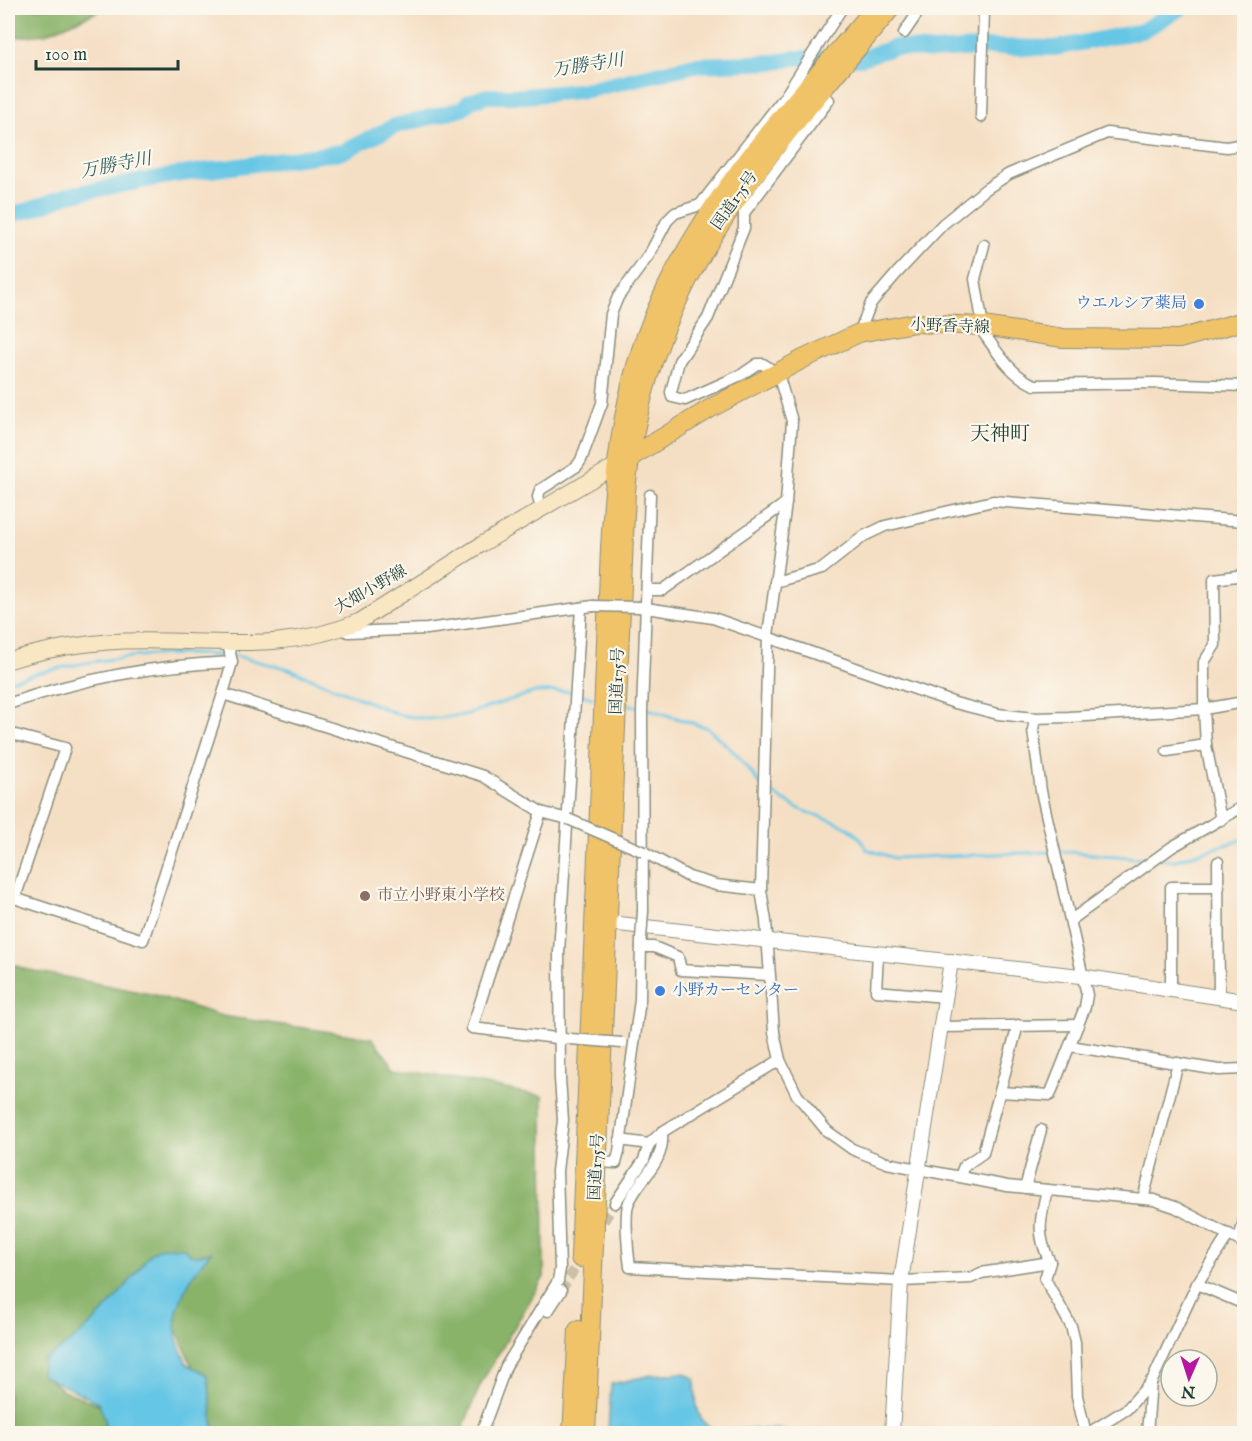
<svg xmlns="http://www.w3.org/2000/svg" width="1252" height="1441" font-family="'IM FELL English','Noto Serif JP',serif">
<style>
.forest{fill:#8ab36a;stroke:#54784f;stroke-width:1.5}
.water{fill:#66c6e5;stroke:#42828c;stroke-width:1.5}
.lines{fill:none;stroke-linecap:round;stroke-linejoin:round}
.stream{stroke:#66c6e5;stroke-width:3}
.river{stroke:#66c6e5;stroke-width:16}
.minor-tunnel{stroke:#cabfa7;stroke-width:10;stroke-dasharray:10 5;stroke-linecap:butt}
.minor-casing{stroke:#8a8e7c;stroke-width:13}
.tertiary-casing{stroke:#8a8e7c;stroke-width:16}
.secondary-casing{stroke:#8a8e7c;stroke-width:17}
.primary-casing{stroke:#8a8e7c;stroke-width:20}
.trunk-casing{stroke:#8a8e7c;stroke-width:20}
.minor{stroke:#fff;stroke-width:10}
.tertiary{stroke:#fff;stroke-width:14}
.secondary{stroke:#f9e7c3;stroke-width:15}
.primary{stroke:#f0c369;stroke-width:18}
.trunk{stroke:#f0c369;stroke-width:18}
.minor-bridge-casing{stroke:#8a8e7c;stroke-width:13;stroke-linecap:butt}
.minor-bridge{stroke:#fff;stroke-width:10}
.shop-dot{fill:#3f7fe0;stroke:#fbf7ec;stroke-width:2}
.education-dot{fill:#8d6e63;stroke:#fbf7ec;stroke-width:2}
.labels{text-anchor:middle;dominant-baseline:central;stroke-width:4.5;stroke-linejoin:round;paint-order:stroke}
.street-label{font-size:16px;fill:#1f3d34;stroke:#fbf7ec}
.shop-label{font-size:16px;fill:#366cbe;stroke:#fbf7ec;text-anchor:end}
.education-label{font-size:16px;fill:#785e54;stroke:#fbf7ec;text-anchor:start}
.water-label{font-size:18px;font-style:italic;fill:#315f60;stroke:#fbf7ec}
.quarter-label{font-size:20px;fill:#1f3d34;stroke:#fbf7ec}
</style>
<rect width="100%" height="100%" fill="#fbf7ec"/>
<filter id="ink" filterUnits="userSpaceOnUse"><feTurbulence type="fractalNoise" baseFrequency=".0167" numOctaves="2"/><feDisplacementMap in="SourceGraphic" scale="12" xChannelSelector="R" yChannelSelector="G"/><feConvolveMatrix kernelMatrix="1 2 1 2 8 2 1 2 1" color-interpolation-filters="sRGB"/></filter>
<filter id="wash" filterUnits="userSpaceOnUse"><feTurbulence type="fractalNoise" baseFrequency=".008" numOctaves="4" result="noise"/><feDisplacementMap in="SourceGraphic" scale="24" xChannelSelector="R" yChannelSelector="G"/><feGaussianBlur stdDeviation="1.35" result="paint"/><feColorMatrix in="noise" values="0 0 0 0 0 0 0 0 0 0 0 0 0 0 0 0 0 1.4 0 .05"/><feComposite in="paint" operator="in"/></filter>
<g filter="url(#wash)">
<rect width="100%" height="100%" fill="#f5dfc4"/>
<g class="forest">
<polygon points="8,8 106,8 45,34 8,38"/>
<polygon points="8,962 24,969 155,995 222,1016 372,1038 395,1068 543,1096 544,1277 481,1383 461,1433 210,1433 194,1371 171,1316 90,1338 44,1374 62,1390 111,1409 106,1433 8,1433"/>
</g>
<g class="water">
<path d="M163 1247 184 1248C192 1259 199 1255 211 1252 193 1272 172 1306 176 1333 177 1344 183 1355 187 1364L206 1374 208 1378 214 1433H104L105 1419 98 1402 44 1376 41 1374 43 1360C82 1338 109 1308 137 1272 144 1262 150 1250 163 1247Z"/>
<path d="M683 1373 695 1379C696 1397 694 1421 713 1429H779L792 1433H608L611 1384 652 1375Z"/>
</g>
<g class="lines">
<g class="stream">
<polyline points="235,656 289,669 400,715 429,719 464,715 535,692 571,691"/>
<path d="M8 681C77 661 156 649 228 656"/>
<polyline points="583,695 592,698"/>
<polyline points="627,704 637,707"/>
<polyline points="648,709 708,728 735,753 762,786"/>
<path d="M767 790C778 796 788 804 800 809 821 819 857 822 866 849L894 858 1051 852"/>
<polyline points="1058,851 1150,859"/>
<polyline points="1160,859 1173,861 1244,839"/>
</g>
<polyline class="river" points="8,215 30,210 68,195 174,175 342,152 395,126 462,109 469,102 487,96 524,96 588,90 695,65 777,62 793,58 862,58 895,47 933,51 991,47 1055,48 1142,31 1181,8"/>
</g>
</g>
<g filter="url(#ink)">
<g class="lines">
<g class="minor-tunnel">
<polyline points="596,1234 615,1203"/>
<polyline points="561,1291 583,1255"/>
</g>
<defs>
<g id="minor">
<polyline points="904,33 921,8"/>
<polyline points="829,100 744,213 744,228 708,318 679,361 671,392 672,397 685,400 741,375 757,364 763,364 778,374 792,421 786,503 768,635 761,890 766,921 774,1032 780,1060 797,1095 827,1131 852,1149 887,1163 1007,1186 1154,1200 1175,1207 1244,1243"/>
<polyline points="981,117 984,8"/>
<path d="M984 245 975 279 983 326 982 331C996 350 1011 376 1035 385L1155 383 1244 386"/>
<polyline points="859,333 871,303 897,273 943,224 986,189 1009,174 1107,133 1227,147 1244,144"/>
<polyline points="541,509 538,497 540,490 577,466 581,460 602,403 611,314 618,297 649,255 667,221 675,213 700,205 786,95 842,8"/>
<polyline points="775,582 822,569 864,536 885,526 993,501 1244,521"/>
<polyline points="648,590 663,590 786,503"/>
<polyline points="639,607 713,618 955,703 998,714 1035,718 1069,717 1204,709 1244,702"/>
<polyline points="342,629 348,632 427,629 593,606"/>
<polyline points="223,694 483,776 541,812 568,819"/>
<path d="M8 704C80 679 155 665 232 662"/>
<polyline points="8,733 65,748 15,898"/>
<polyline points="1167,751 1206,745"/>
<polyline points="541,812 472,1028 565,1039"/>
<polyline points="1221,820 1206,745 1204,709 1204,662 1215,645 1214,579 1244,575"/>
<polyline points="644,852 689,877 716,885 761,890"/>
<polyline points="1218,862 1219,997"/>
<polyline points="8,896 143,940 223,694 232,662 228,644"/>
<polyline points="643,911 642,712 650,495"/>
<polyline points="1071,920 1172,847 1244,806"/>
<polyline points="641,947 654,947 678,957 681,970 769,975"/>
<polyline points="878,953 876,991 945,997"/>
<polyline points="1171,990 1171,887 1219,887"/>
<polyline points="941,1027 1078,1025"/>
<polyline points="1070,1046 1219,1070 1244,1069"/>
<polyline points="1000,1092 1050,1095 1085,1007 1087,995 1041,791 1033,730 1035,718"/>
<path d="M662 1132C665 1164 641 1176 629 1202 624 1213 628 1253 630 1267L901 1281 971 1278 981 1273 1050 1262"/>
<polyline points="620,1140 649,1144 662,1132 780,1060"/>
<polyline points="598,1162 616,1163 619,1152 640,1000 641,939"/>
<polyline points="960,1176 964,1166 983,1153 1018,1025"/>
<polyline points="1025,1188 1041,1130"/>
<path d="M1047 1190C1040 1220 1036 1234 1050 1262L1045 1279 1071 1326 1075 1342 1077 1396 1086 1434"/>
<polyline points="1143,1199 1178,1063"/>
<polyline points="615,1203 644,1160 649,1144"/>
<polyline points="1239,1240 1244,1220"/>
<polyline points="1197,1284 1244,1304"/>
<polyline points="548,1311 561,1291"/>
<polyline points="481,1434 506,1366 558,1281 560,1269 557,1171 563,1120 560,1079 559,952 581,608"/>
<polyline points="1087,1434 1127,1409 1152,1381 1197,1284 1229,1234"/>
<polyline points="1147,1434 1151,1381"/>
</g>
<g id="tertiary">
<polyline points="601,922 1080,976 1244,1001"/>
<polyline points="892,1434 901,1281 951,961"/>
</g>
<path id="secondary" d="M8 661C45 649 85 643 124 641 208 638 279 655 360 621L482 544 615 466"/>
<polyline id="primary" points="621,463 711,408 803,359 859,333 915,323 983,326 1063,338 1179,339 1244,321"/>
<g id="trunk">
<path d="M580 1258 610 548C613 492 618 436 632 381 669 233 779 121 875 8"/>
<polyline points="572,1434 578,1330"/>
<path d="M586 1434 626 491C648 276 761 165 891 8"/>
</g>
</defs>
<use href="#minor" class="minor-casing"/>
<use href="#tertiary" class="tertiary-casing"/>
<use href="#secondary" class="secondary-casing"/>
<use href="#primary" class="primary-casing"/>
<use href="#trunk" class="trunk-casing"/>
<use href="#minor" class="minor"/>
<use href="#tertiary" class="tertiary"/>
<use href="#secondary" class="secondary"/>
<use href="#primary" class="primary"/>
<use href="#trunk" class="trunk"/>
<defs>
<g id="minor-bridge">
<polyline points="593,606 639,607"/>
<polyline points="568,819 644,852"/>
<polyline points="641,939 643,911"/>
<polyline points="570,1039 622,1043"/>
</g>
</defs>
<use href="#minor-bridge" class="minor-bridge-casing"/>
<use href="#minor-bridge" class="minor-bridge"/>
</g>
</g>
<g class="shop-dot">
<circle cx="1199" cy="304" r="6"/>
<circle cx="660" cy="991" r="6"/>
</g>
<circle class="education-dot" cx="365" cy="896" r="6"/>
<g class="labels">
<g class="street-label">
<text transform="translate(735 201) rotate(-55)">国道175号</text>
<text transform="translate(950 327) rotate(2)">小野香寺線</text>
<text transform="translate(371 590) rotate(-30)">大畑小野線</text>
<text transform="translate(618 681) rotate(-88)">国道175号</text>
<text transform="translate(597 1167) rotate(-87)">国道175号</text>
</g>
<g class="shop-label">
<text x="1187" y="304">ウエルシア薬局</text>
<text x="672" y="991" text-anchor="start">小野カーセンター</text>
</g>
<g class="education-label">
<text x="377" y="896">市立小野東小学校</text>
</g>
<g class="water-label">
<text transform="translate(588 66) rotate(-9)">万勝寺川</text>
<text transform="translate(116 166) rotate(-11)">万勝寺川</text>
</g>
<g class="quarter-label">
<text x="1000" y="434">天神町</text>
</g>
</g>
<rect width="1252" height="1441" fill="none" stroke="#fbf7ec" stroke-width="30"/>
<g transform="translate(1189 1378) rotate(183)"><circle r="28" fill="#fbf7ec" stroke="#a3ada2" stroke-width="1.5"/>
<path d="M0-4.5L10 22L0 15L-10 22Z" fill="#b5179e"/>
<text y="-9" font-size="16" font-weight="bold" text-anchor="middle" fill="#1f3d34">N</text>
</g>
<path d="M36 60v9h142v-9" fill="none" stroke="#1f3d34" stroke-width="3"/>
<text x="45" y="60" font-size="18" fill="#1f3d34" stroke="#fbf7ec" stroke-width="4.5" paint-order="stroke">100 m</text>
</svg>
